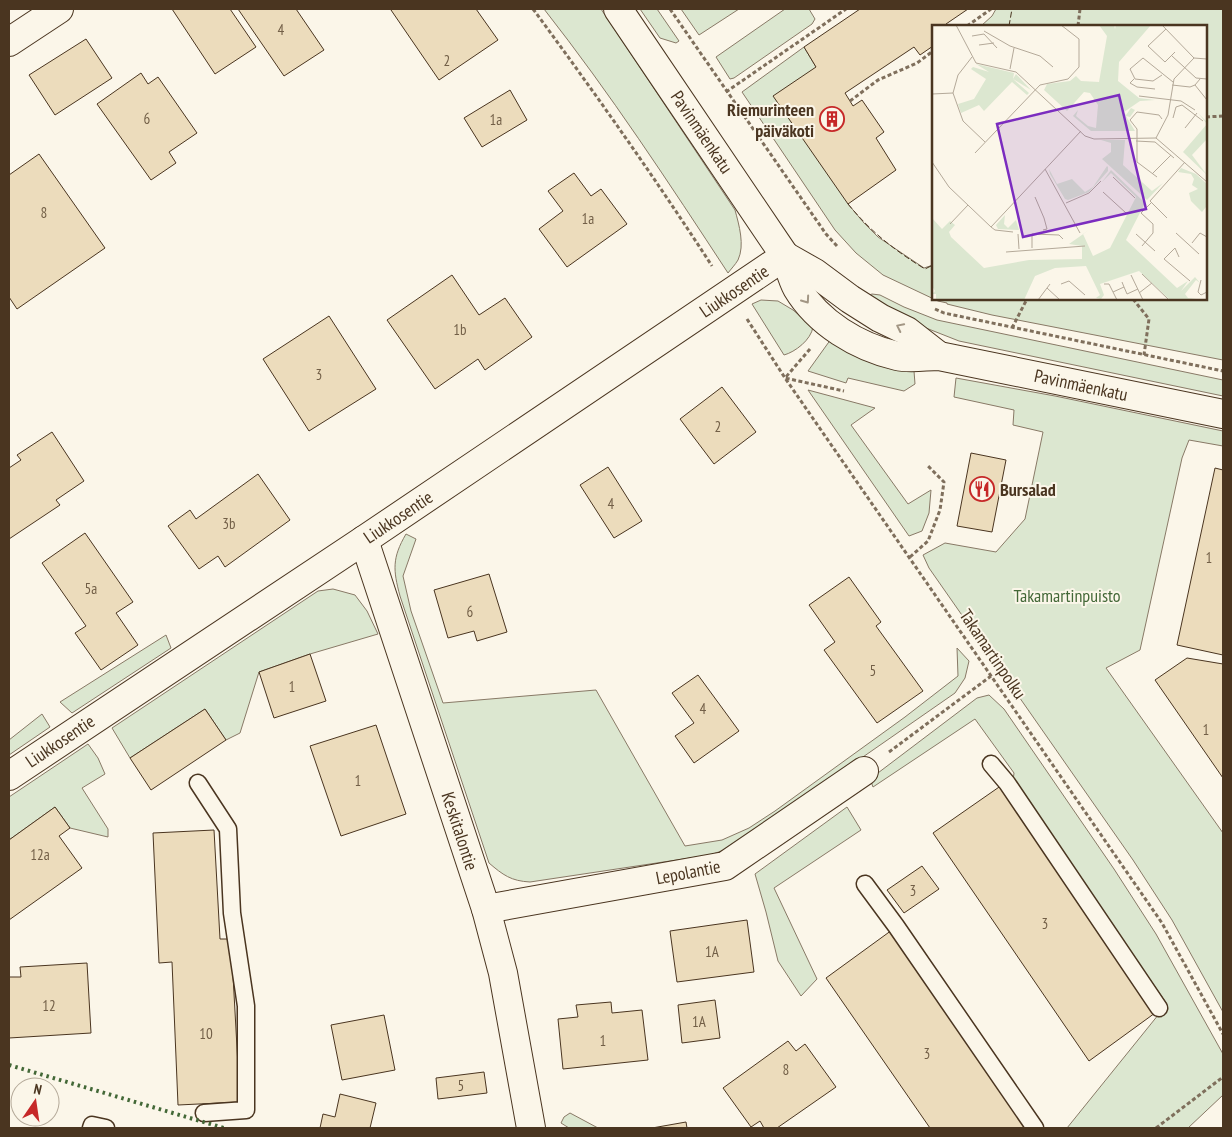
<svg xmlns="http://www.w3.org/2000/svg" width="1232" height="1137" font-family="'PT Sans Narrow',sans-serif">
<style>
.green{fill:#dce7d0;stroke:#887966}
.building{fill:#ecdcbc;stroke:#4a3520}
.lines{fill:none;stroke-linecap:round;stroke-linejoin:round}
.service-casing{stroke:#4a3520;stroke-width:19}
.minor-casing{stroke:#4a3520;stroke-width:30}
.tertiary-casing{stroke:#4a3520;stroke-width:30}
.path{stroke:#7f6f5c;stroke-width:3;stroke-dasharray:4 2.5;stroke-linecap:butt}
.service{stroke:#fbf6e9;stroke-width:16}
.minor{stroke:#fbf6e9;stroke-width:28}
.tertiary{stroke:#fbf6e9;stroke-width:28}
.hedge{stroke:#436837;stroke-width:4;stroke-dasharray:2.5 4;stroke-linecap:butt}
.fence{stroke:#4a3520;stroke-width:1;stroke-dasharray:6 2.5;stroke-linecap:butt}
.oneway{stroke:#a29684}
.labels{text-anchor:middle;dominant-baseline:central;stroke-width:4;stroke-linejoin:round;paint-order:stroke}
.number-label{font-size:15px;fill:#725f47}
.poi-label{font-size:18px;font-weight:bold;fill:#4a3520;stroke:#fbf6e9;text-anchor:end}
.street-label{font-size:18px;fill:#4a3520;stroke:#fbf6e9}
.park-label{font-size:18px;fill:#436837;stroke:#fbf6e9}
.inset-road{fill:none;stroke:#b4a999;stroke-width:1}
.view{fill:#7b2cbf;fill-opacity:0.15;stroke:#7b2cbf;stroke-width:2.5}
.inset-edge{fill:none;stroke:#4a3520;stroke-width:2.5}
</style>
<rect width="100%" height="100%" fill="#fbf6e9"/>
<g class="green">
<path d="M544 9H601L735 210C739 225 745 245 738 260 735 265 731 269 728 273 669 183 610 93 544 9Z"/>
<polygon points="640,9 657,9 679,41 676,43 660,38"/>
<polygon points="681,9 739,9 699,35"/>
<polygon points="785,9 809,9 815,19 812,24 734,78 730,79 716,57"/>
<polygon points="996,9 1223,9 1223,360 992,315 947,304 947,303 938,301 883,275 856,253 835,230 742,92 804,47 816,67 848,204 864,223 878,237 924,268 933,265 933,299 1206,299 1206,26 981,26 992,16"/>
<polygon points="872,294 880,295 904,307 937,320 1223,380 1223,396 959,341 926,328 867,296"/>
<path d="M761 300 778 301 793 310 813 327C811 340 795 352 784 355L752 304Z"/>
<polygon points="831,339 882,363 914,371 915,384 904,391 848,378 846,383 808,371"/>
<polygon points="956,378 1055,396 1223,431 1223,446 1189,440 1182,458 1140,650 1106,668 1223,833 1223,1012 1172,920 1133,860 929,568 923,555 945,543 996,552 1025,519 1043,432 1013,425 1014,410 954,397"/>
<polygon points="808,390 875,408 851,425 908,504 931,490 929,513 922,531 909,536"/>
<path d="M406 534 416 539 403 576 411 611 443 703 596 690 685 846 722 840 749 828 775 811 905 717 958 676 957 648 969 661 965 678 955 693 742 841 727 849 710 855 530 882C511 881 503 875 489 863L400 596C393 570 392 558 406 534Z"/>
<polygon points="333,589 355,595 367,611 378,634 310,654 259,672 240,733 226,740 205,709 130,758 112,728 318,591"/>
<polygon points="166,635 171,648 72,713 60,702"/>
<polygon points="989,695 1004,709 1114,869 1156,934 1223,1054 1223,1095 1188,1128 1067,1128 1167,1004 1013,781 1014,773 975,719 873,787 870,779 977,698"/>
<polygon points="42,714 50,727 9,755 9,740"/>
<polygon points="88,744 98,758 105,774 82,788 108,829 108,837 70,828 55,807 9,840 9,797"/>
<polygon points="847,807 861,830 774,888 817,979 801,996 778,961 766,912 755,874"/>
<polygon points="570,1113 598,1128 569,1128 561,1123 564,1117"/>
</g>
<g class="building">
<polygon points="172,9 230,9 256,47 215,74"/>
<polygon points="238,9 296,9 324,50 284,76"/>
<polygon points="393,9 476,9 498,40 439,80 391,10"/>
<polygon points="860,9 968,9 946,24 948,26 933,26 933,46 920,55 914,47 845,93 853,106 862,100 884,132 876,138 896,170 848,204 773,96 816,67 804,47"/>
<polygon points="86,39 112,78 55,115 29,75"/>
<polygon points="141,73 148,84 158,77 197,133 169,152 176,163 151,180 97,104"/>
<polygon points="510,90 527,120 482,147 464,118"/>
<polygon points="39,154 105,248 17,309 9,297 9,175"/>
<polygon points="574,173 591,196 601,189 627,224 567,267 539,229 563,211 548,191"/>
<polygon points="452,275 479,315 505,298 532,337 485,370 478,359 435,389 387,320"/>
<polygon points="329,316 376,389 309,431 263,359"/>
<polygon points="722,387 756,432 714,464 680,419"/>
<polygon points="52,432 84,481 56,500 60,505 9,539 9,468 21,460 17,455"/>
<polygon points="971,453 1006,460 992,532 957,526"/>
<polygon points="608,467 642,521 614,538 580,485"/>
<polygon points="1215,468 1223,470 1223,655 1177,645"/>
<polygon points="258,474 290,520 225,567 218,556 199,569 168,526 190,510 196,519"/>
<polygon points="85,533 133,602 116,613 138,645 101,670 75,633 86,626 42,563"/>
<polygon points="489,574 507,632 477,641 474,631 448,638 434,590"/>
<polygon points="849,577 881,622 876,626 923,691 877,723 824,650 835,642 809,605"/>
<polygon points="310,654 326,701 274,718 259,672"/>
<polygon points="1187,658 1223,664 1223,778 1155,680"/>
<polygon points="698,675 739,731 694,763 675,736 694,723 672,693"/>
<polygon points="205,709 226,740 151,790 130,758"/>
<polygon points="376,725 406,814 341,836 310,746"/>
<polygon points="1002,785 1155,1013 1089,1061 933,833"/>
<polygon points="55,807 70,828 59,836 82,868 9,920 9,840"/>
<polygon points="214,830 220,939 231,939 240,1102 178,1105 172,962 159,963 153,833"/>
<polygon points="922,866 939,889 904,913 887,890"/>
<polygon points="747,920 754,972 677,982 670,931"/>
<polygon points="892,930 1029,1128 930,1128 826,978"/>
<polygon points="87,963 91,1033 9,1038 9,977 21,977 20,967"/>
<polygon points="715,1000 720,1038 682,1043 678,1005"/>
<polygon points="611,1002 612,1013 642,1010 648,1060 563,1069 558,1019 578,1017 576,1005"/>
<polygon points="384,1015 395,1070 342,1080 331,1025"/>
<polygon points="788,1041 796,1051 805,1044 836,1087 777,1128 764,1128 760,1121 751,1127 723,1088"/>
<polygon points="484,1072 487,1093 438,1099 436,1078"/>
<polygon points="340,1094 376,1103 370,1128 320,1128 323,1114 335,1117"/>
<polygon points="686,1122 687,1128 652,1128"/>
</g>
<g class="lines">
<defs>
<g id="service">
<polyline points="991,764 1007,783 1159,1008"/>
<polyline points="198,783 228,829 232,913 246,1006 246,1110 204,1113"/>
<polyline points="865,884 896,926 1035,1128"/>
<polyline points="91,1128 92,1125 106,1128"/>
</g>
<g id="minor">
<polyline points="9,42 59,9"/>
<polyline points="364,540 486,909 503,973 531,1128"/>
<polyline points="9,776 364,540 785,256"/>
<polyline points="486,909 725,866 864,771"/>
</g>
<g id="tertiary">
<path d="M618 9 785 256C789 266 792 279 797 288 818 323 858 347 897 356 910 359 926 356 939 356L1223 414"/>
<polyline points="785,256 815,273 850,299 880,318 907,331 939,356"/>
</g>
</defs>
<use href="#service" class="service-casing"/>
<use href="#minor" class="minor-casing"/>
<use href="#tertiary" class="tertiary-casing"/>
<g class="path">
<path d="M533 9C595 93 655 178 712 266"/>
<polyline points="670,9 826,234 837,246"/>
<polyline points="967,26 991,9"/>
<polyline points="1078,26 1080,9"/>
<polyline points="726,92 846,9"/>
<polyline points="850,101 878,80 917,63 933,51"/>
<polyline points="1206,117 1223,116"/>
<polyline points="1133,299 1149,319 1144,355"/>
<polyline points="935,309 944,313 1223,371"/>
<polyline points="747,319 785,378 1162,923 1223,1034"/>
<polyline points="1012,328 1027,299"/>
<polyline points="810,349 785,378 844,391"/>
<polyline points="910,557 928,541 940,510 944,482 928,466"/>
<polyline points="889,752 991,676"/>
<polyline points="1156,1128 1223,1077"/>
</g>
<use href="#service" class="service"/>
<use href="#minor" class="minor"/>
<use href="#tertiary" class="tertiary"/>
<polyline class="hedge" points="9,1065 224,1128"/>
<g class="fence">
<polyline points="1009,26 1012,9"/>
<path d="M848 204C871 232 894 250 925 269L933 265"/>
</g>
</g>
<defs><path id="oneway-chevron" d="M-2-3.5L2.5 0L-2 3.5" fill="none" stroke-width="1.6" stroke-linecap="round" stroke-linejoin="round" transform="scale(1.25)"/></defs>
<g class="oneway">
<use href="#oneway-chevron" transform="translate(806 300) rotate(55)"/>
<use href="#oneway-chevron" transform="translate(900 327) rotate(-154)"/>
</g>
<defs>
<symbol id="building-ring" viewBox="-11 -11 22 22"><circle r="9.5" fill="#fbf6e9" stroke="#c62828" stroke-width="1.5"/><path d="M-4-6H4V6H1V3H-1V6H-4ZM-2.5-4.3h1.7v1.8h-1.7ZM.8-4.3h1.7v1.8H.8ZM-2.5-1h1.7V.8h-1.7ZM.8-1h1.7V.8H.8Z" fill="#c62828"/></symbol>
<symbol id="restaurant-ring" viewBox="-11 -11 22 22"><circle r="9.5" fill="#fbf6e9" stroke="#c62828" stroke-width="1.5"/><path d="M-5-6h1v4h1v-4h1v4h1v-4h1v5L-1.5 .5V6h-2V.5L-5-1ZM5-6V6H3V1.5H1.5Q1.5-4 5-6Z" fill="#c62828"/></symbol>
</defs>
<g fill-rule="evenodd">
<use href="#building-ring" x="818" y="105" width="28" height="28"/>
<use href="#restaurant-ring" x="968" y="475" width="28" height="28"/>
</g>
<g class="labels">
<g class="number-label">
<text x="281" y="29">4</text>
<text x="447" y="60">2</text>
<text x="147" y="118">6</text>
<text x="496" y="119">1a</text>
<text x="44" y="212">8</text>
<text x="588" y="218">1a</text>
<text x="460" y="329">1b</text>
<text x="319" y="374">3</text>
<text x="718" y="426">2</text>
<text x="611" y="503">4</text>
<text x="229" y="523">3b</text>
<text x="1209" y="557">1</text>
<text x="91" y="588">5a</text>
<text x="470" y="611">6</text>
<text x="873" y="670">5</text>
<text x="292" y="686">1</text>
<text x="703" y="708">4</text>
<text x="1206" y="729">1</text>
<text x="358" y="780">1</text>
<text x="40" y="854">12a</text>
<text x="913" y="890">3</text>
<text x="1045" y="923">3</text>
<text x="712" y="951">1A</text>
<text x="49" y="1005">12</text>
<text x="699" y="1021">1A</text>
<text x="206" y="1033">10</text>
<text x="603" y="1040">1</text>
<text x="927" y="1053">3</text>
<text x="786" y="1069">8</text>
<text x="461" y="1085">5</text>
</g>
<g class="poi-label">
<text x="814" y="109">Riemurinteen<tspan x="814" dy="21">päiväkoti</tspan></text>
<text x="1000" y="489" text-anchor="start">Bursalad</text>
</g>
<g class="street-label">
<text transform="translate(702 132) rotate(56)">Pavinmäenkatu</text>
<text transform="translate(734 291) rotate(-34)">Liukkosentie</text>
<text transform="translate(1081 385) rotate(12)">Pavinmäenkatu</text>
<text transform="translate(398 517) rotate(-34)">Liukkosentie</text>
<text transform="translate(993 654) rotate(56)">Takamartinpolku</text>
<text transform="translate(60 741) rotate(-34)">Liukkosentie</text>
<text transform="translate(460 831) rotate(72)">Keskitalontie</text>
<text transform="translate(688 872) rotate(-11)">Lepolantie</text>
</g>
<g class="park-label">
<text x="1067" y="595">Takamartinpuisto</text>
</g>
</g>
<g transform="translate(932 25)">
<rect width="275" height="275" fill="#fbf6e9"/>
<path d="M167 0H182L183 4 184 0H219L187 37 186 56 207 73 223 75 208 76 192 87 194 90 199 83 203 85 198 92 194 91 203 106H159L141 91 146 85 144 91 156 101 164 103 166 80 158 68 152 67 135 86 112 65 115 59 138 56 144 51 149 56 167 57 175 11ZM44 39 82 48 81 54 84 49 99 65 81 54 97 68 95 70 80 57 52 86 47 80 29 88 26 79 42 74 54 54 39 44 41 42 57 47ZM266 88 275 97V114L260 130 275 150 251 127 275 99ZM169 115H193L191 140 220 166 231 158 215 175 170 134 179 127V118ZM175 141 176 142V146L157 167 136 175 133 174 118 149 117 144 125 159 140 154 153 167 161 162ZM249 143 264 149 275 159 274 182 270 187 259 176 257 168 266 164 260 160 262 154 259 149 246 147ZM179 145 213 178 194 215 245 263 256 256 249 266 263 252 268 258 264 255 253 269 256 273 272 275H238L207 246 168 259 172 270 169 274 164 273 168 270 154 241 123 243 103 251 92 275H4V269H0L3 266 0 261V193L10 204 18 196 23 200 17 207 19 212 52 243 97 235 150 234V221L137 219 157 205 151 209 161 231 178 223 204 172 179 148 170 157ZM73 190 72 199 76 203 84 195 87 205 66 204 64 200Z" fill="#dce7d0"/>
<path class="inset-road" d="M24 0 44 38 84 47 153 111 162 114 224 113 275 157M230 0 262 33M234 4 216 21 233 37 243 27M52 6 78 21 108 31 121 42M40 11 52 9 65 23M47 20 62 18M240 31 264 53 275 54M40 32 26 50 21 68 31 96 53 117M78 44 82 23M230 50 221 56 203 54 198 44 211 33 241 57M202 54 198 58 205 62 223 64M268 54 263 60 275 75M240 60 258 62 263 60M0 69 21 68M207 71 249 76 263 85M241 93 244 82 250 80 271 96M253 103 265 88M224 113 236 90 242 54 262 33 275 34M204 116 223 117 242 133M43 128 108 60 136 54 147 42V14L129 0M0 137 17 162 59 202 63 205 81 207M113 144 148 208M220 149 239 130M181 152 203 173M225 152 205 137V104L198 95 205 87 227 90 230 94M171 167 194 188M103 172 112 193 115 204 111 205M134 178 157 168 169 156M235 193 218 176 253 137M18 199 36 180M59 202 149 106M244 208 267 229M86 209 87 224M204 209 223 226M260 218 268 208 275 212M210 221 221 208V199L209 188 219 178M100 223V209L127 210 131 214M74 227 153 221M247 232 243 223 232 234 258 256M210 249 236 274M199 250 211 275M269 255 266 267 269 270 275 267M129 259 137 256 153 270M172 259H177L185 275M192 262 195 269 206 264M115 263 128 275M181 267 192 262 190 257M207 268 220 258M106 275 118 259"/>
<path class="view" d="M187 70 214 184 91 212 65 99Z"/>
<rect width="275" height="275" class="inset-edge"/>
</g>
<rect width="1232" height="1137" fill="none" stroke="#4a3520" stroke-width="20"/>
<g transform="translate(35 1102) rotate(13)"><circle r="24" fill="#fbf6e9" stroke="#b4a999"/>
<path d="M0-4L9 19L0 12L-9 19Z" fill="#c62828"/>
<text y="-8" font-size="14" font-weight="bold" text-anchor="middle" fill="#4a3520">N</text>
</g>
</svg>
